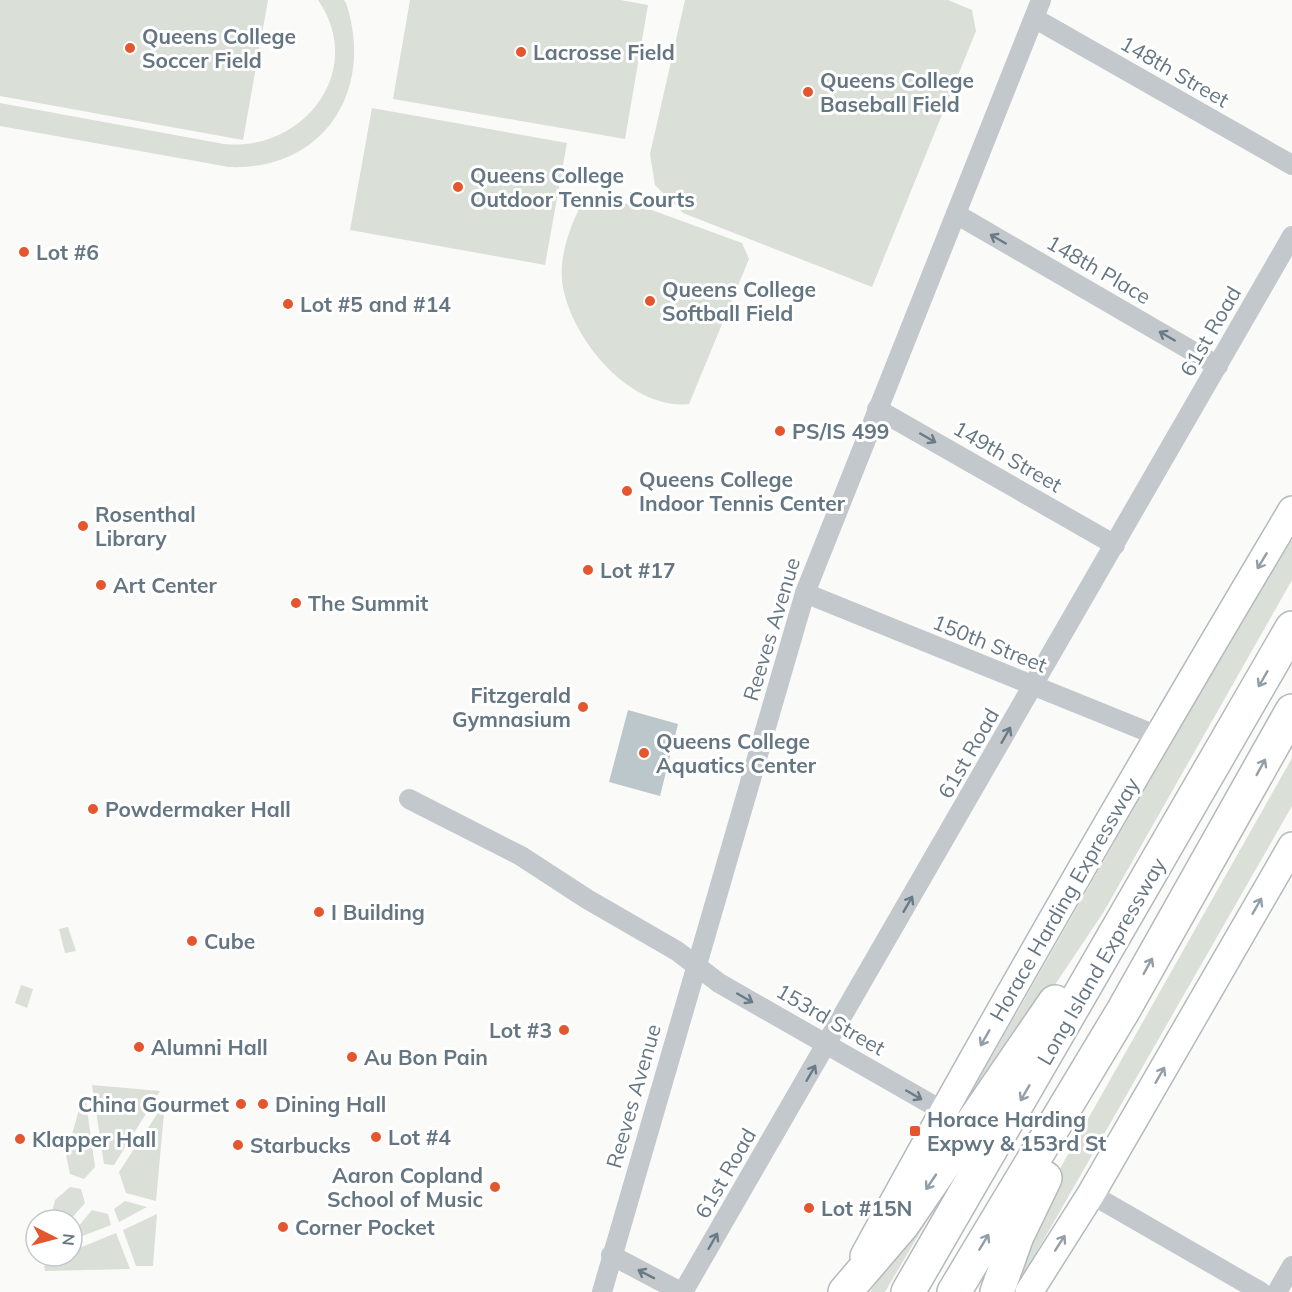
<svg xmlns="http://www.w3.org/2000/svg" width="1292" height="1292" font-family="Mulish,sans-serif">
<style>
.green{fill:#dadfd7}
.water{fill:#bbc7cb}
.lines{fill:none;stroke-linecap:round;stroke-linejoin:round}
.secondary-casing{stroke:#b3babf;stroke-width:30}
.highway-casing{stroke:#b4b9bd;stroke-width:36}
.street{stroke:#c3c8cc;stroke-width:20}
.secondary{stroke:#fff;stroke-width:27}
.highway{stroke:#fff;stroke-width:33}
.oneway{stroke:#6a7a87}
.oneway2{stroke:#939fa8}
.poi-dot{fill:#e4572e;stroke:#fff;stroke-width:2}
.labels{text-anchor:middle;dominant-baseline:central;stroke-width:6;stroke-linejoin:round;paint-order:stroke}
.poi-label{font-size:21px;font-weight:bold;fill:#657683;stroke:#fff;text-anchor:start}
.street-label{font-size:21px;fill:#657683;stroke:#fff}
</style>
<rect width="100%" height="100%" fill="#fafaf8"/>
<g class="green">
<polygon points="0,0 268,0 243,140 0,96"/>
<path d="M318 0H344L346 3C375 90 324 171 229 167L0 126V103L224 144C303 152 367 71 318 0Z"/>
<polygon points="410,0 620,0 648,5 625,139 393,99"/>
<polygon points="685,0 948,0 972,10 976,31 872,287 683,213 655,185 650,154"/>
<polygon points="372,108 567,143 545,265 350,230"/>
<path d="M584 199 638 205 742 243 749 259 689 404C632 410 576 344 564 292 556 261 570 226 584 199Z"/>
<polygon points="1292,532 1292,580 1103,913 971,1110 964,1105"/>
<polygon points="1292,758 1292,806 1024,1274 1017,1270 1032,1218"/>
<polygon points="68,927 76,951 65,953 59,929"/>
<polygon points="21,985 33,989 27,1008 15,1003"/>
<polygon points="92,1085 160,1091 114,1165 104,1164"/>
<polygon points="86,1102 95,1167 84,1179 70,1174 66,1155 81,1103"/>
<polygon points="165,1102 156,1201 126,1193 119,1172"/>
<polygon points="70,1187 81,1189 85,1203 70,1220 50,1220 55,1200"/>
<polygon points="125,1201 147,1207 119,1222 114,1209"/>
<polygon points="924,1207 932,1212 885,1292 870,1292"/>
<polygon points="92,1210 108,1214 111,1225 72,1240 72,1234"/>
<polygon points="157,1214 153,1266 136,1266 123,1230"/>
<polygon points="116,1233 130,1269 45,1271 44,1266 60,1256 72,1256 72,1251"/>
</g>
<polygon class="water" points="628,710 678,724 660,796 609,782"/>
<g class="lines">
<defs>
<g id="secondary">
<path d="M864 1256C1001 1004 1145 757 1292 510"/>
<polyline points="1029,1292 1091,1194 1292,846"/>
</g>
<g id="highway">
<polyline points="845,1292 903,1224 1055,1002"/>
<polyline points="908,1292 1292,628"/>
<polyline points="954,1292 1123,1011 1292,711"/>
<polyline points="997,1292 1017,1236 1045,1178"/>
</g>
</defs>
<use href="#secondary" class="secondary-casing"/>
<use href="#highway" class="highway-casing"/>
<g class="street">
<polyline points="1034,18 1292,165"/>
<polyline points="956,214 1218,366"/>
<polyline points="877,409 1115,545"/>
<polyline points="805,593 1158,736"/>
<polyline points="409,799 521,856 587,899 677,951 719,983 943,1111"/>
<polyline points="1091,1194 1261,1292"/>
<polyline points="611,1255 681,1292"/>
<polyline points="602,1292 805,593 1041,0"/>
<polyline points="683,1292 1292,236"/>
<polyline points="1277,1292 1292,1266"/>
</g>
<use href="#secondary" class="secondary"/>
<use href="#highway" class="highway"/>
</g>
<defs><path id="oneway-shaft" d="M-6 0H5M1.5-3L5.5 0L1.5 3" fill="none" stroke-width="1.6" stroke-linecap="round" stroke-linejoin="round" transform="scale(1.5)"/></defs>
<g class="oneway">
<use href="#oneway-shaft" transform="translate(998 239) rotate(-150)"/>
<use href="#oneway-shaft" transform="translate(1167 336) rotate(-150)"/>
<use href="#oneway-shaft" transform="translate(928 438) rotate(30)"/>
<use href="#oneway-shaft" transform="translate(1006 735) rotate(-60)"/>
<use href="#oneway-shaft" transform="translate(908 904) rotate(-60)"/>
<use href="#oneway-shaft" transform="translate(745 998) rotate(30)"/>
<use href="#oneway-shaft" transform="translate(811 1073) rotate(-60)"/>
<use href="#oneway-shaft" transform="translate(914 1095) rotate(30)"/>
<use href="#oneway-shaft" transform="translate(713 1241) rotate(-60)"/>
<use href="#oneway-shaft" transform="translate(646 1274) rotate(-153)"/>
</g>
<g class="oneway2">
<use href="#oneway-shaft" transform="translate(1262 561) rotate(121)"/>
<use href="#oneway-shaft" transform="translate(1263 679) rotate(120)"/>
<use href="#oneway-shaft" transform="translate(1261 767) rotate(-61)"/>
<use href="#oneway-shaft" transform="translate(1257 906) rotate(-60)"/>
<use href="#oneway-shaft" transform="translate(1148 966) rotate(-61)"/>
<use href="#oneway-shaft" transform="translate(985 1038) rotate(120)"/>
<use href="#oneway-shaft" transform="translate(1160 1075) rotate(-60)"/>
<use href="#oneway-shaft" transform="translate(1025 1093) rotate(120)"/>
<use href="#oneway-shaft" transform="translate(931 1182) rotate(124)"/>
<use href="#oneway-shaft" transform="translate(984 1242) rotate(-59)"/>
<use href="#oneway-shaft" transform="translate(1060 1243) rotate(-57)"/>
</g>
<g class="poi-dot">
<circle cx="130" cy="48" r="6"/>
<circle cx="521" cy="52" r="6"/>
<circle cx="808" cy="92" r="6"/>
<circle cx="458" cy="187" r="6"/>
<circle cx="24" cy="252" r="6"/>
<circle cx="650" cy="301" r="6"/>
<circle cx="288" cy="304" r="6"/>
<circle cx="780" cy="431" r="6"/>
<circle cx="627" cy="491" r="6"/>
<circle cx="83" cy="526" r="6"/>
<circle cx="588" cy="570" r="6"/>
<circle cx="101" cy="585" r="6"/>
<circle cx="296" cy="603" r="6"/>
<circle cx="583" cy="707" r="6"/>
<circle cx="644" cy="753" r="6"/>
<circle cx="93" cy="809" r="6"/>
<circle cx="319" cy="912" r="6"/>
<circle cx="192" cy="941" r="6"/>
<circle cx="564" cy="1030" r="6"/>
<circle cx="139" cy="1047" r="6"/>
<circle cx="352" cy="1057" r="6"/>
<circle cx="241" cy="1104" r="6"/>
<circle cx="263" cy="1104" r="6"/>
<rect x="909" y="1125" width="12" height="12" rx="3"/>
<circle cx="376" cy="1137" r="6"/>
<circle cx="20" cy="1139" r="6"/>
<circle cx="238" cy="1145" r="6"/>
<circle cx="495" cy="1187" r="6"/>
<circle cx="809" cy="1208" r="6"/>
<circle cx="283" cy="1227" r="6"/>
</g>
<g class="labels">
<g class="poi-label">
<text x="142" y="36">Queens College<tspan x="142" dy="24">Soccer Field</tspan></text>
<text x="533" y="52">Lacrosse Field</text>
<text x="820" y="80">Queens College<tspan x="820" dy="24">Baseball Field</tspan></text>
<text x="470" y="175">Queens College<tspan x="470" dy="24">Outdoor Tennis Courts</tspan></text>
<text x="36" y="252">Lot #6</text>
<text x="662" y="289">Queens College<tspan x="662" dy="24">Softball Field</tspan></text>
<text x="300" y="304">Lot #5 and #14</text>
<text x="792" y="431">PS/IS 499</text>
<text x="639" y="479">Queens College<tspan x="639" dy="24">Indoor Tennis Center</tspan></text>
<text x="95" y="514">Rosenthal<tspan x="95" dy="24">Library</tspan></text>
<text x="600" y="570">Lot #17</text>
<text x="113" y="585">Art Center</text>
<text x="308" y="603">The Summit</text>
<text x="571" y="695" text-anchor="end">Fitzgerald<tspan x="571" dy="24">Gymnasium</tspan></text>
<text x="656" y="741">Queens College<tspan x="656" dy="24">Aquatics Center</tspan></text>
<text x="105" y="809">Powdermaker Hall</text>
<text x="331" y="912">I Building</text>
<text x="204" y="941">Cube</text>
<text x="552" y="1030" text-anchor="end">Lot #3</text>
<text x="151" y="1047">Alumni Hall</text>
<text x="364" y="1057">Au Bon Pain</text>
<text x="229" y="1104" text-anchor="end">China Gourmet</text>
<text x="275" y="1104">Dining Hall</text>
<text x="927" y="1119">Horace Harding<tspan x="927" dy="24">Expwy &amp; 153rd St</tspan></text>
<text x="388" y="1137">Lot #4</text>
<text x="32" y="1139">Klapper Hall</text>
<text x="250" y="1145">Starbucks</text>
<text x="483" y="1175" text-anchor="end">Aaron Copland<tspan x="483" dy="24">School of Music</tspan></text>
<text x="821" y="1208">Lot #15N</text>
<text x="295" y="1227">Corner Pocket</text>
</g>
<g class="street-label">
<text transform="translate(1175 71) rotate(30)">148th Street</text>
<text transform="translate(1099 269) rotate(30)">148th Place</text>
<text transform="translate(1210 331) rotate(-60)">61st Road</text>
<text transform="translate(1008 456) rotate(30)">149th Street</text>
<text transform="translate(771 629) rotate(-73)">Reeves Avenue</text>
<text transform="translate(990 643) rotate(22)">150th Street</text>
<text transform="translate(968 753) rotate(-60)">61st Road</text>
<text transform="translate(1064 899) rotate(-60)">Horace Harding Expressway</text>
<text transform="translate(1101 961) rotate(-60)">Long Island Expressway</text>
<text transform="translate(831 1019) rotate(30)">153rd Street</text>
<text transform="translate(633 1096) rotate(-74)">Reeves Avenue</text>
<text transform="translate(725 1173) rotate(-60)">61st Road</text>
</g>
</g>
<g transform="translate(54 1238) rotate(96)"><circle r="28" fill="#ffffff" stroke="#c1c8cd" stroke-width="1.5"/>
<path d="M0-4.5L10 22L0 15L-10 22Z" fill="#e4572e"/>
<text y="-9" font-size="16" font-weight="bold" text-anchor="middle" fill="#657683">N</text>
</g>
</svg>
